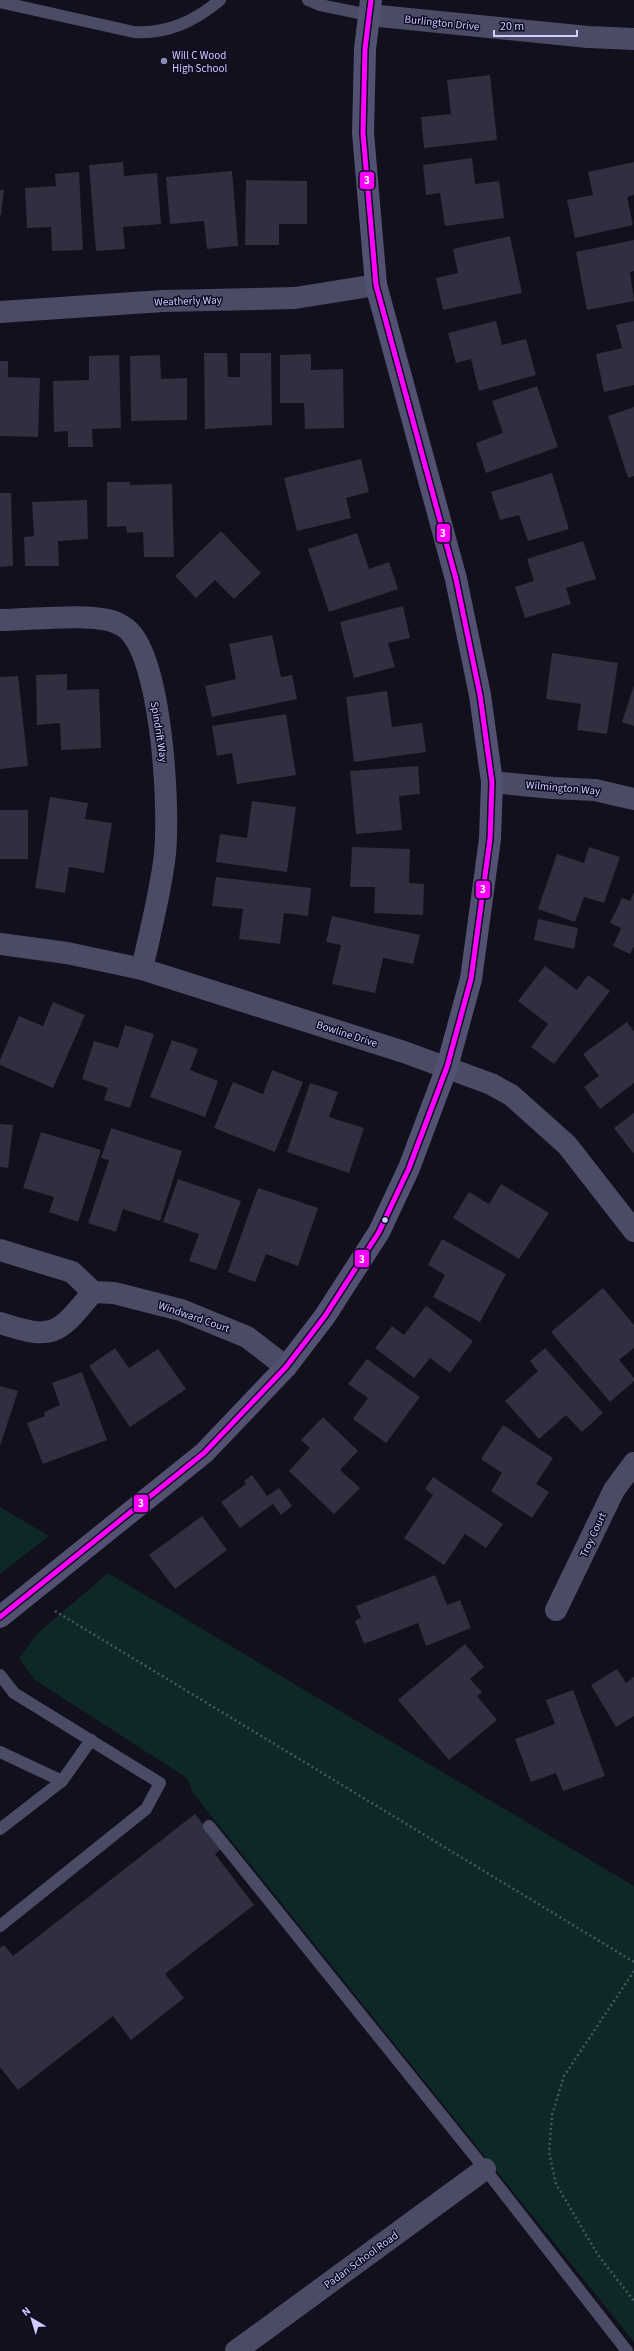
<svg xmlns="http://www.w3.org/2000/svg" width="634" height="2351" font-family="'Source Sans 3',sans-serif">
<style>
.green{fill:#0e2828}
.building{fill:#302e3f}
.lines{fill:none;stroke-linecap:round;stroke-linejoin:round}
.path{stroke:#445766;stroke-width:2.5;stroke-dasharray:2 3;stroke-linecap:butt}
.lane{stroke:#4b4b66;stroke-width:12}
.street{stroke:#4b4b66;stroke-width:22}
.secondary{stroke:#525171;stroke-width:22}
.bus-1-casing{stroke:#0e0b22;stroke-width:8}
.bus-1{stroke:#f0f;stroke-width:5}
.poi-dot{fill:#8d8ab0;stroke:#0e0b22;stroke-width:1.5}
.bus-dot{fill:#cfccff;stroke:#0e0b22;stroke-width:1.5}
.labels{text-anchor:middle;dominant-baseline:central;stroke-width:3;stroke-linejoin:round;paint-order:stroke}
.street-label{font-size:11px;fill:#cfccff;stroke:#0e0b22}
.poi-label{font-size:11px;fill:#cfccff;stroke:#0e0b22;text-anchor:start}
.line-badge{stroke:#0e0b22;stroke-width:1.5}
.badge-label{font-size:11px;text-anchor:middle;font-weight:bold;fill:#fff}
</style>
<rect width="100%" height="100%" fill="#12101d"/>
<g class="green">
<polygon points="0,1507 49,1536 0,1574"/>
<polygon points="108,1573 634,1886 634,2342 193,1793 187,1778 35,1680 19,1658 38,1633"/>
</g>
<g class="building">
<polygon points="490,75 497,140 424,148 421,117 451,114 447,80"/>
<polygon points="472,158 475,184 499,181 504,218 445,226 440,193 426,195 423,165"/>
<polygon points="123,162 124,176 157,173 161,224 123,227 125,249 96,251 89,165"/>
<polygon points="634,162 634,195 627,197 633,225 575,238 567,200 593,195 588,172"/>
<polygon points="232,171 238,246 207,249 204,221 170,224 166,177"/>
<polygon points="79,172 83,250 52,251 51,227 27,228 25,188 56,186 55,174"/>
<polygon points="246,180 307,181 307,224 279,224 279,245 245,245"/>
<polygon points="0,190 4,190 1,215 0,215"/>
<polygon points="510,236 522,293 443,310 436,278 458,273 453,249"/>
<polygon points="634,240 634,271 630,272 634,301 587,310 576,252"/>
<polygon points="496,321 502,345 526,339 536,375 479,391 471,359 456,363 448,333"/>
<polygon points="634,321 634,385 604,392 596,354 622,348 616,325"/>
<polygon points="204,353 227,353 228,377 240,377 240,353 271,353 272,425 205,429"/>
<polygon points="311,354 311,370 343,369 344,428 305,429 304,403 280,403 280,355"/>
<polygon points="119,355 121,428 92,429 93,447 68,447 68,431 54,432 53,381 89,380 89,356"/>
<polygon points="160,355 161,379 187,378 187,420 131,421 130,356"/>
<polygon points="0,361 8,361 8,377 40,378 38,437 0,436"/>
<polygon points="537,386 558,447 486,473 476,443 503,433 492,401"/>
<polygon points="634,407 634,476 628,478 608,416"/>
<polygon points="361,459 369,492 346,498 351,518 297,531 284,478"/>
<polygon points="552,473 569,529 528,541 519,515 500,520 491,492"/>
<polygon points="107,482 130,482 130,485 172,484 174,557 144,557 143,532 127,533 126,526 107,527"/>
<polygon points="0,493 11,493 13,566 0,567"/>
<polygon points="87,500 88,539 58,541 59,566 25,566 24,537 34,536 32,502"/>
<polygon points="221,531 261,573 234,599 215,580 196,598 175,576"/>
<polygon points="357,533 369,569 389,562 398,589 329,612 308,549"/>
<polygon points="583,541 596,579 566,588 571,604 525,618 515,587 534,581 527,559"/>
<polygon points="403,606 410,638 388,643 395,667 354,678 340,622"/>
<polygon points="272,635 281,677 292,675 297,699 212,717 205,686 236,679 229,644"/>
<polygon points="552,653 618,663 607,734 577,730 581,704 546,699"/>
<polygon points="67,674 67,690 99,689 101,748 61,750 60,723 37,725 36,675"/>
<polygon points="18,676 28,766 0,769 0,677"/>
<polygon points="634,685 634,726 622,722"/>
<polygon points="387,691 392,727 422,723 426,752 354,762 346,697"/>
<polygon points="286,714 296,775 237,784 232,753 217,756 212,726"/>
<polygon points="418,766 420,794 399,796 402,830 356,834 350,771"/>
<polygon points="50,797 88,803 85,819 112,823 104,873 69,867 65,893 35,888"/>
<polygon points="252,801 296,807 287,872 216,862 220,834 247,838"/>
<rect x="0" y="810" width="28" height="49"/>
<polygon points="352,847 410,849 409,883 424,884 423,915 374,913 375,887 350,887"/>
<polygon points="589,847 620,857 604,903 584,897 575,922 538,909 557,854 584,863"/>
<polygon points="216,877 311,888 308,916 284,913 280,944 239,939 243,909 212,906"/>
<polygon points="634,892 634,946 630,954 613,946 621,928 610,923 622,898 630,901"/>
<polygon points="332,916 420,935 413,964 383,958 375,993 332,984 341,945 326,942"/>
<polygon points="538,919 578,928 574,949 534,940"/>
<polygon points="545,966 577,990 588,975 610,991 554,1064 531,1047 548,1024 518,1001"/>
<polygon points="53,1002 85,1015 53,1088 0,1065 0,1060 19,1016 43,1026"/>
<polygon points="627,1022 634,1032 634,1083 600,1109 584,1087 599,1076 583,1054"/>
<polygon points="125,1025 154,1034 130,1108 104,1100 108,1088 82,1079 94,1041 118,1048"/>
<polygon points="172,1040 198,1049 190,1070 218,1081 205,1117 150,1097"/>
<polygon points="272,1070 303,1082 275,1152 214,1128 233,1082 263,1094"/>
<polygon points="310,1083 338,1092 329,1117 364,1128 349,1173 287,1152"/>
<polygon points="634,1113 634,1152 633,1153 614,1128"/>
<polygon points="0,1124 13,1125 8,1168 0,1167"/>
<polygon points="111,1128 182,1151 160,1221 123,1209 116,1232 88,1223 109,1160 101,1158"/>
<polygon points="41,1132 101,1150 78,1222 49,1212 54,1197 23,1188"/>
<polygon points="178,1179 241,1201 216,1270 189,1261 199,1234 163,1222"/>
<polygon points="501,1184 549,1213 519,1259 453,1218 469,1192 489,1204"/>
<polygon points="258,1188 318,1208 298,1266 266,1254 255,1282 228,1272"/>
<polygon points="442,1239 506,1274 480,1322 433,1297 445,1275 428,1265"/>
<polygon points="603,1288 634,1325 634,1348 619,1360 634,1378 634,1381 610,1402 551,1332"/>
<polygon points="426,1306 473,1341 450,1373 430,1358 414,1378 375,1348 392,1326 404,1335"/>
<polygon points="115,1348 129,1368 158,1349 186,1389 130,1427 89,1366"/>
<polygon points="545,1348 603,1413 582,1432 566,1415 539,1439 505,1401 538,1371 530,1361"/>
<polygon points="367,1359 420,1397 386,1443 353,1419 368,1398 348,1384"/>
<polygon points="82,1372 107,1440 43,1464 27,1423 45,1416 44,1412 60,1405 52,1383"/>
<polygon points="0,1386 18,1391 0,1446"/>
<polygon points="323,1417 358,1451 340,1470 360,1488 334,1514 289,1471 310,1448 301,1440"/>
<polygon points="503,1425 553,1458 536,1484 549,1492 532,1518 491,1491 502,1473 481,1459"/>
<polygon points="252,1475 267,1496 279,1488 292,1506 281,1515 273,1504 240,1528 221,1502 246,1484 244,1481"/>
<polygon points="433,1477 503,1524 486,1548 465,1534 444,1565 404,1538 433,1495 425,1489"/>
<polygon points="202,1516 227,1550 175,1589 149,1555"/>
<polygon points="435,1575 447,1605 460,1600 471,1628 426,1646 418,1623 364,1644 355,1621 361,1618 356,1606"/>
<polygon points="465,1644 484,1667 470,1679 482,1692 477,1696 497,1720 449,1760 398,1700"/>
<polygon points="617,1669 626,1683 634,1677 634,1716 616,1727 591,1685"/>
<polygon points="573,1690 605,1776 563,1791 556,1773 531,1782 515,1739 555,1724 546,1700"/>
<polygon points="195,1814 222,1848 215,1854 254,1905 165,1974 184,1998 131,2040 113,2016 18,2090 0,2067 0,1948 4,1945 13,1956"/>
</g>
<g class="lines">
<g class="path">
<polyline points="55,1611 634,1962"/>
<polyline points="634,1971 564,2076 552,2115 549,2152 556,2184 598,2255 634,2301"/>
</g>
<g class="lane">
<polyline points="308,0 320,5 369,15"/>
<path d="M0 2 134 32C168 34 195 21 220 0"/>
<polyline points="0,1675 14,1693 160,1783 146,1809 0,1926"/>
<polyline points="0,1752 62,1781"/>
<polyline points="209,1826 485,2169 627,2351"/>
<polyline points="0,1829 62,1781 91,1740"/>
</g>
<g class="street">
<polyline points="369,15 588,37 634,39"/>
<polyline points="0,312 163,301 295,298 376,285"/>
<path d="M0 620C29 620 93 612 117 623 121 625 127 628 130 632 162 666 171 815 164 862 159 898 150 933 142 969"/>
<polyline points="492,782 553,788 595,790 634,799"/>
<polyline points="0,944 67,953 142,969 404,1052 491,1084 511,1095 567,1145 634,1231"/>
<path d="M0 1250 72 1272 93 1292C58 1334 55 1341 0 1323"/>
<polyline points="93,1292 114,1293 181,1310 247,1337 286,1367"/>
<polyline points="556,1610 614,1490 634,1463"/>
<polyline points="236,2351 485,2169"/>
</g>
<polyline class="secondary" points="0,1617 204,1453 286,1367 325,1316 379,1232 409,1168 447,1067 471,979 490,839 492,782 480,695 456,579 376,285 363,133 365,49 371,0"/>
<defs>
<polyline id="bus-1" points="0,1617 204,1453 286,1367 325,1316 379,1232 409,1168 447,1067 471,979 490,839 492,782 480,695 456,579 376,285 363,133 365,49 371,0"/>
</defs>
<use href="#bus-1" class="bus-1-casing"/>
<use href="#bus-1" class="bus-1"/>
</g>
<circle class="poi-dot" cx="164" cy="61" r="4"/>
<circle class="bus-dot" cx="385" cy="1220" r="3.5"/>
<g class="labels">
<g class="street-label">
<text transform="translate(442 23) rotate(6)">Burlington Drive</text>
<text transform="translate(188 301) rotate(-2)">Weatherly Way</text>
<text transform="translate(159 732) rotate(81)">Spindrift Way</text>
<text transform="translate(563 788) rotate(5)">Wilmington Way</text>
<text transform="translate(347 1034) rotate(18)">Bowline Drive</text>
<text transform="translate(194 1317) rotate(19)">Windward Court</text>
<text transform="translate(593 1535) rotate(-65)">Troy Court</text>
<text transform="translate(361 2260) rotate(-36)">Padan School Road</text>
</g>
<g class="poi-label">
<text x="172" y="55">Will C Wood<tspan x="172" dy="13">High School</tspan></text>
</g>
</g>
<g class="line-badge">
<rect x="359" y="171" width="16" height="19" rx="4" fill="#f0f"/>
<rect x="436" y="523" width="15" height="20" rx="4" fill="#f0f"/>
<rect x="475" y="880" width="16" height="19" rx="4" fill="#f0f"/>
<rect x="354" y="1249" width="16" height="19" rx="4" fill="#f0f"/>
<rect x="133" y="1494" width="16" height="19" rx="4" fill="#f0f"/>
</g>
<g class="badge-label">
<text x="367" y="184">3</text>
<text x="443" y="537">3</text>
<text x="483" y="893">3</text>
<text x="362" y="1263">3</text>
<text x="141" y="1507">3</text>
</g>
<g transform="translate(32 2319) rotate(322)" stroke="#0e0b22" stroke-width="3" paint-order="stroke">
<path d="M0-3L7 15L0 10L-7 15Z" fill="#cfccff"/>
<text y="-6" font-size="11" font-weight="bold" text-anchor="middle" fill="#cfccff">N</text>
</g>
<path d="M494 30v6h83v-6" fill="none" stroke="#cfccff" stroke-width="2"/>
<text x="500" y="30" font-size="12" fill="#cfccff" stroke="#0e0b22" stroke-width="3" paint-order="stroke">20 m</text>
</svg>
